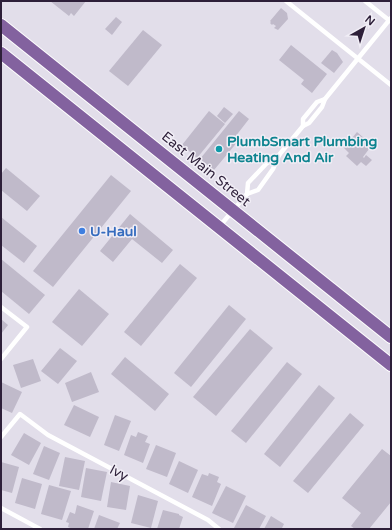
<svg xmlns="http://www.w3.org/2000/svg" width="392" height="530" font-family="'Varela Round',sans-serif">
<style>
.building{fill:#c0baca}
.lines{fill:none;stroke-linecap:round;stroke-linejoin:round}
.primary-casing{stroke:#fff;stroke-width:14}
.lane{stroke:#fff;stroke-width:4.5}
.primary{stroke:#83629f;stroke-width:12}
.culture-dot{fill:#0f9aa8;stroke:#f1eef6;stroke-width:1.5}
.shop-dot{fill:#3f7fe0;stroke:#f1eef6;stroke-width:1.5}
.labels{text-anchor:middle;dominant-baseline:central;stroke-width:3;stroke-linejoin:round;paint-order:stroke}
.culture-label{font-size:14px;font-weight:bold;fill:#0d838f;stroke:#f1eef6;text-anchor:start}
.street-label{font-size:14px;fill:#2d1f39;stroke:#f1eef6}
.shop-label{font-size:14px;font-weight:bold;fill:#366cbe;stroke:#f1eef6;text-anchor:start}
</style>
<rect width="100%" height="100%" fill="#e2deea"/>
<g class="building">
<polygon points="50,1 86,1 74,16 71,13 69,16"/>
<polygon points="281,8 287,13 288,19 278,30 274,28 276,26 273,24 272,25 270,23 271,22 270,21"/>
<polygon points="116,17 122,22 112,35 105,29"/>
<polygon points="143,30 162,45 128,86 109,71"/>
<polygon points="291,45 327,74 312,93 301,84 304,80 279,60"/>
<polygon points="332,50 337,53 343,62 334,73 321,63"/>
<polygon points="224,107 233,114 225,123 217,116"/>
<polygon points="209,111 225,124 197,158 182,145"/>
<polygon points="239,111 249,119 235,137 239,140 214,170 200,159"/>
<polygon points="357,132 372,145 363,157 364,158 366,155 372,160 366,166 361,162 357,166 346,156 349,153 344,148"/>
<polygon points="6,168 40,196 27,211 1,190 1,174"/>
<polygon points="111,175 131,191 53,287 33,271"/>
<polygon points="130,214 173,250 162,263 132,239 113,262 100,251"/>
<polygon points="1,217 37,246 24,263 1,245"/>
<polygon points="1,259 45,295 29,314 1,291"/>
<polygon points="180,264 197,278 141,346 124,332"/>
<polygon points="79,289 109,314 82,346 52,322"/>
<polygon points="229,305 246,319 191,387 174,373"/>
<polygon points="1,319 8,325 1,334"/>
<polygon points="250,329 273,348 216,416 193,397"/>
<polygon points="60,348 77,361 58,384 41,371"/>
<polygon points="125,357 169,394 155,411 111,374"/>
<polygon points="33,359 41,381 21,388 13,365"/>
<polygon points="287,362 302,374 246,443 231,431"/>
<polygon points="91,372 99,392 72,402 65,383"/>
<polygon points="1,382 22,392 12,413 1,408"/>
<polygon points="319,385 335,398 280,467 264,454"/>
<polygon points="74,405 99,417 90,437 64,425"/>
<polygon points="350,413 364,425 308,493 293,481"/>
<polygon points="115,415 131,421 119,451 104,445"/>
<polygon points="138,432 148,436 145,442 150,444 143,463 124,455 131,435 136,437"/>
<polygon points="24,433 41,443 29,465 11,455"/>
<polygon points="156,445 176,453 167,477 146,469"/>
<polygon points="44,446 60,453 49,480 33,474"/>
<polygon points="382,449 391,456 391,502 369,529 355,529 351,526 361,513 342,498"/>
<polygon points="65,457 85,461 79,490 59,486"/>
<polygon points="179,461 198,470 188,493 169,484"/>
<polygon points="1,462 19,467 12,493 1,490"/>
<polygon points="86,468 107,472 101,501 81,497"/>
<polygon points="209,473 219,477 217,482 221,484 212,506 192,497 202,474 208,476"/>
<polygon points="22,478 42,484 35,509 15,503"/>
<polygon points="111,482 130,486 126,510 107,507"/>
<polygon points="49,485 71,491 62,520 41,514"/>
<polygon points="226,486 246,496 233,523 212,513"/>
<polygon points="138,495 158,501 151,528 131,523"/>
<polygon points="77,505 94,511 88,529 73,529 68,527 69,523 66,522 70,512 75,514"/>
<polygon points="246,505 266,516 259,529 237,529 234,528"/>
<polygon points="163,510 179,514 179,515 183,517 179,529 157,529"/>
<polygon points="99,515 120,523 117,529 94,529"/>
<polygon points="271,516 284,524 282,528 284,529 264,529"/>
</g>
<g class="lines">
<defs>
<g id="primary">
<polyline points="1,25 391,337"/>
<polyline points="1,53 391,365"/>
</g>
</defs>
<use href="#primary" class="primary-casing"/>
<g class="lane">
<polyline points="286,1 391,85"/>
<polyline points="365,1 390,21"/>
<polyline points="303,126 303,119 317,102 325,99"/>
<polyline points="247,194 248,183 266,164 279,155"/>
<polyline points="219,227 247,194 258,190 273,169 279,155 303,126 309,123 322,107 325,99 391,18"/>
<polyline points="1,307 27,327 1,359"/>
<polyline points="1,437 20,414 48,435 208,520 219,529"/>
<polyline points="1,508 40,529"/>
</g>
<use href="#primary" class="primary"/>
</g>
<circle class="culture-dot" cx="219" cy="149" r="4"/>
<circle class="shop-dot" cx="82" cy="231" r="4"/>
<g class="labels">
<g class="culture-label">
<text x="227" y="141">PlumbSmart Plumbing<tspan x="227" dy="16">Heating And Air</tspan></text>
</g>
<g class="street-label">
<text transform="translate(206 169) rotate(39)">East Main Street</text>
<text transform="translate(119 473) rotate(28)">Ivy</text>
</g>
<g class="shop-label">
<text x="90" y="231">U-Haul</text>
</g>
</g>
<rect width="392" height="530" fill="none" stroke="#2d1f39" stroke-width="4"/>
<g transform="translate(364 28) rotate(39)" stroke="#f1eef6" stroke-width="3" paint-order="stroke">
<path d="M0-3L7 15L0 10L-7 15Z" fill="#2d1f39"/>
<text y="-6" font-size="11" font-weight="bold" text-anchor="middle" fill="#2d1f39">N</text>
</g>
</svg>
